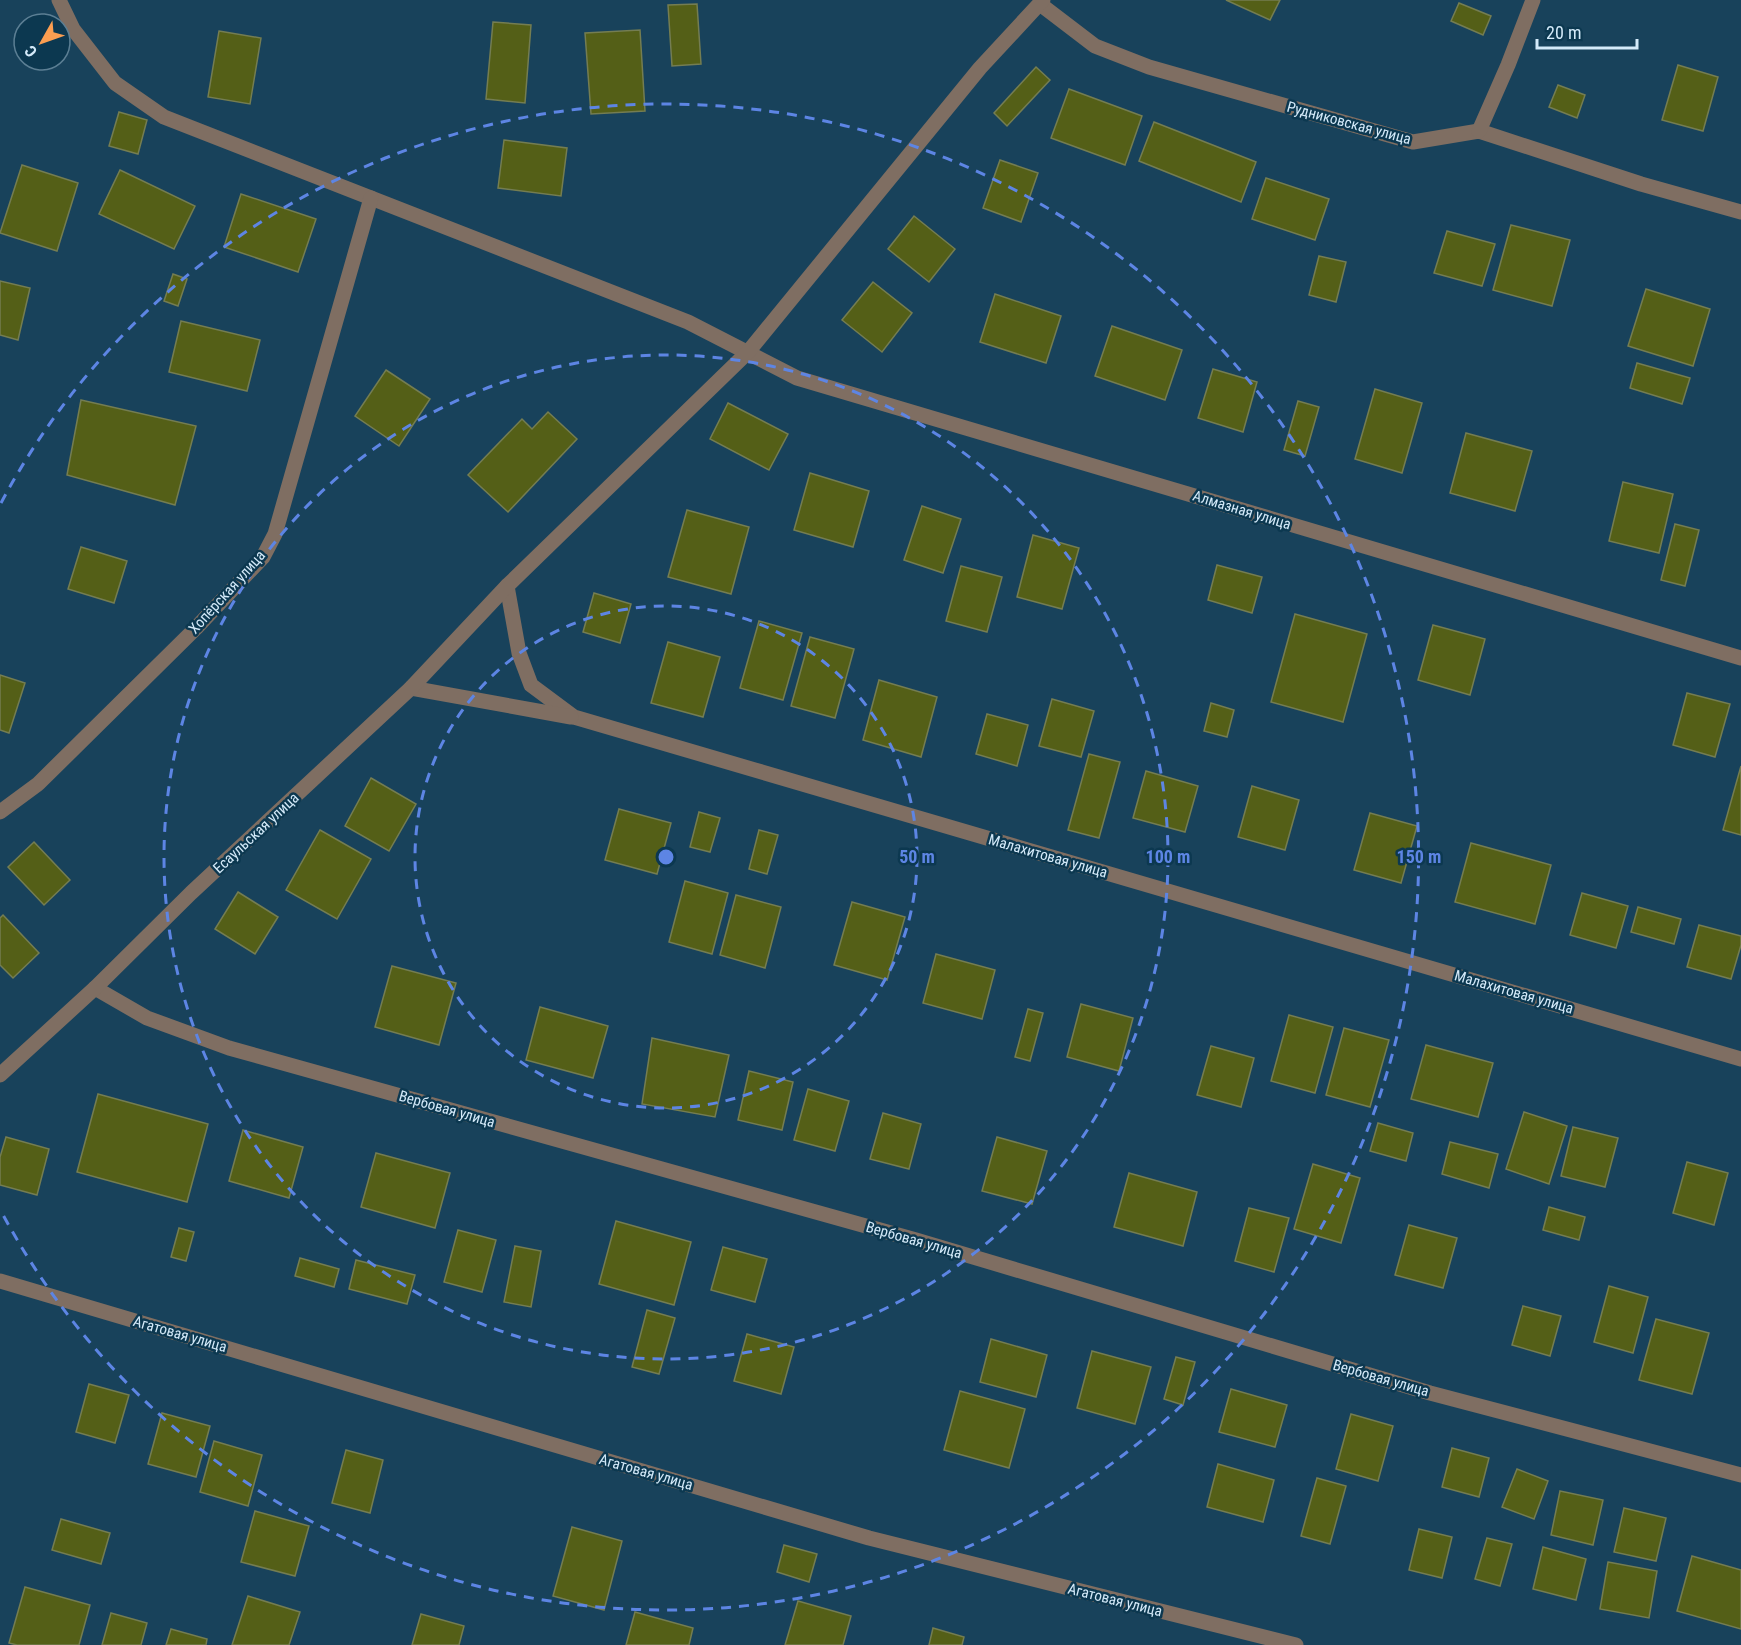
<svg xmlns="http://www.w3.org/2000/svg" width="1741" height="1645" font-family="'Roboto Condensed',sans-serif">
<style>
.building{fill:#545f17;stroke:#747d52;stroke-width:1.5}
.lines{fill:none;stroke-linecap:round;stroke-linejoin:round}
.minor{stroke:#7f6e62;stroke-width:15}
.ring{fill:none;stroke:#5d85e4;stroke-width:3;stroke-dasharray:10 8}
.labels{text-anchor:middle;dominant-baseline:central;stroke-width:5;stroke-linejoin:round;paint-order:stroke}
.street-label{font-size:15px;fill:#d4eaf9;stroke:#0c3850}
.centre{fill:#5d85e4;stroke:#0c3850;stroke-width:3}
.ring-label{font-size:18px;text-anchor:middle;font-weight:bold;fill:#5d85e4;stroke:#0c3850;stroke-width:5;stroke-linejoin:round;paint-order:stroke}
</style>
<rect width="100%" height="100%" fill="#18425b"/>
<g class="building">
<polygon points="1226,0 1280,0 1270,20"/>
<polygon points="1459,3 1491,16 1483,35 1451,21"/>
<polygon points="697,4 701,64 672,66 668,5"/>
<polygon points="493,22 531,25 525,103 486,99"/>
<polygon points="640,30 645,111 591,114 585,33"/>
<polygon points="219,31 261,38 250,104 208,97"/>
<polygon points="1678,65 1718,77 1703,131 1662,120"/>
<polygon points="1036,67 1050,80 1007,126 994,113"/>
<polygon points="1558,85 1585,95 1577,118 1549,107"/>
<polygon points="1069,89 1142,116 1125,165 1051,138"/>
<polygon points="119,112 147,120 138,154 109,146"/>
<polygon points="1154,122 1256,162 1241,202 1139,161"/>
<polygon points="504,140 567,148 561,196 498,188"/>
<polygon points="1000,160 1038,173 1021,222 983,208"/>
<polygon points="22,165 78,183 57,251 0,233"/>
<polygon points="120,170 195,206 174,249 99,214"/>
<polygon points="1266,178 1329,199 1315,240 1252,219"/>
<polygon points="241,194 316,219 298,272 224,247"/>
<polygon points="914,216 955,249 929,282 888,249"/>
<polygon points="1511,225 1570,240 1552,306 1493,290"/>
<polygon points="1447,231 1495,244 1482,286 1434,273"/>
<polygon points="1319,256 1346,262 1336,302 1309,295"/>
<polygon points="173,274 187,279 178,306 164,301"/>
<polygon points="0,281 30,288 18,340 0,335"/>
<polygon points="873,282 912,313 882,352 842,320"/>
<polygon points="1646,289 1710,309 1693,366 1628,346"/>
<polygon points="995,294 1061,316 1046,363 980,342"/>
<polygon points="181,321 260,340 247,391 169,372"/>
<polygon points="1112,326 1182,350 1165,400 1095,376"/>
<polygon points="1637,363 1690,378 1682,404 1630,388"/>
<polygon points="1213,369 1257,382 1243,432 1198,418"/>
<polygon points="386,370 430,399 399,446 355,416"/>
<polygon points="1375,389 1422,403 1402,473 1355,459"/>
<polygon points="81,400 196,426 175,505 67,475"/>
<polygon points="1298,401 1319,407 1305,456 1284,450"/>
<polygon points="728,403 788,434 769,470 710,439"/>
<polygon points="548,412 577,439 508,512 468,475 522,419 532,429"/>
<polygon points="1466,433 1532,451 1515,511 1450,493"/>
<polygon points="810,473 869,491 853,547 794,530"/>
<polygon points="1623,482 1673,494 1659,553 1609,541"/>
<polygon points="922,506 961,519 943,573 904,560"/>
<polygon points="687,510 749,527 731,594 668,577"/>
<polygon points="1675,524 1699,530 1685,586 1661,580"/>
<polygon points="1033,535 1079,548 1062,609 1017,597"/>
<polygon points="81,547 127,561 114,603 68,589"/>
<polygon points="1217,565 1262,577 1252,613 1208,600"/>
<polygon points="961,566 1002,577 987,632 946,621"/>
<polygon points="594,593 631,604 620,643 583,632"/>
<polygon points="1295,614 1367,634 1343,722 1271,702"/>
<polygon points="759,621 802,633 783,700 740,688"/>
<polygon points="1433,625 1485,639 1470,695 1418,680"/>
<polygon points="810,637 854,649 835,718 791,706"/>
<polygon points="668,642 720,657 703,717 651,703"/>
<polygon points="0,675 25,683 9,733 0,730"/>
<polygon points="879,680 937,697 921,757 863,740"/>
<polygon points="1687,693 1730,704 1715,757 1673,745"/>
<polygon points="1052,699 1094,711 1081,757 1039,746"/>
<polygon points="1211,703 1234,710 1227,737 1204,731"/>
<polygon points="987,714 1028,725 1017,766 976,754"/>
<polygon points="1089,754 1120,762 1099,838 1068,830"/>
<polygon points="1741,766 1741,835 1723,830"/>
<polygon points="1146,771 1198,786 1185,832 1133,818"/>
<polygon points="371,778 416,804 389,851 345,826"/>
<polygon points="1252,786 1299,800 1285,850 1238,837"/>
<polygon points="619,809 671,823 657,874 605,860"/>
<polygon points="699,812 720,818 710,852 690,847"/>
<polygon points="1370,813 1417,826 1401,883 1354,870"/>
<polygon points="320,830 371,859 337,919 286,890"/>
<polygon points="759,830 778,835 767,874 749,869"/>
<polygon points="34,842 70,880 44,905 8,867"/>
<polygon points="1471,843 1551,865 1535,924 1455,902"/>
<polygon points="685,881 728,893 712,954 669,942"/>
<polygon points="238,892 278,917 255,954 215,929"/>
<polygon points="1582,893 1628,906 1616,948 1570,935"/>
<polygon points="736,895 781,907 765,968 720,955"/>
<polygon points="852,902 905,917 887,980 834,965"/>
<polygon points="1638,907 1681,919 1674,944 1631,932"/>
<polygon points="3,915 39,953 13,978 0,965 0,918"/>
<polygon points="1699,925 1741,936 1741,945 1731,979 1687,967"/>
<polygon points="936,954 995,970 982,1019 923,1003"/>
<polygon points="392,966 456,983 439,1045 375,1027"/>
<polygon points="1081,1004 1133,1018 1119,1071 1067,1057"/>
<polygon points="540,1007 608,1026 593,1078 526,1060"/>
<polygon points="1028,1009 1043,1013 1030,1061 1015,1057"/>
<polygon points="1289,1015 1333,1027 1315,1093 1271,1081"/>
<polygon points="1344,1028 1389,1040 1370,1107 1326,1095"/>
<polygon points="652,1038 729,1055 715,1117 642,1104"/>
<polygon points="1426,1045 1493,1063 1478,1117 1411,1099"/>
<polygon points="1211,1046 1254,1058 1241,1107 1197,1095"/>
<polygon points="749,1071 793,1082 782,1130 738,1120"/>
<polygon points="808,1089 849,1101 835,1151 794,1140"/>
<polygon points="98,1094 208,1124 187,1202 77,1172"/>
<polygon points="1524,1112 1567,1126 1549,1184 1506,1169"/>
<polygon points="883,1113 921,1124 909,1169 870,1159"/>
<polygon points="1378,1123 1413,1133 1406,1161 1370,1151"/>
<polygon points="1573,1127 1618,1138 1605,1187 1561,1176"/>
<polygon points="243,1130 303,1147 289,1198 229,1181"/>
<polygon points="6,1137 49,1149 37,1195 0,1185 0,1157"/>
<polygon points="997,1137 1047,1151 1032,1204 982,1191"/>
<polygon points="1450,1142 1498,1154 1489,1188 1442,1174"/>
<polygon points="376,1153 450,1173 435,1228 361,1207"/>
<polygon points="1687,1162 1728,1173 1714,1225 1673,1213"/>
<polygon points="1313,1164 1360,1178 1341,1243 1294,1229"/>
<polygon points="1129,1173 1197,1192 1183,1246 1114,1227"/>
<polygon points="1549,1207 1585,1217 1579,1240 1543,1230"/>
<polygon points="1249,1208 1289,1218 1274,1272 1235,1261"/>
<polygon points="616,1221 691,1242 674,1305 599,1284"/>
<polygon points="1409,1225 1457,1238 1443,1288 1395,1275"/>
<polygon points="179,1228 194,1232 186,1261 171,1257"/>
<polygon points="458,1230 496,1240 482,1292 444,1282"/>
<polygon points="515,1246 541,1251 531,1307 504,1302"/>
<polygon points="723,1247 767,1259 755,1302 711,1290"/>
<polygon points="300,1258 339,1269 334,1287 295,1276"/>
<polygon points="356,1260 415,1275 407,1304 349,1289"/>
<polygon points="1609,1286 1648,1297 1633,1353 1594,1342"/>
<polygon points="1523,1306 1561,1316 1550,1356 1512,1345"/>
<polygon points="647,1310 675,1318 659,1374 632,1367"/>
<polygon points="1656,1319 1709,1333 1692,1394 1639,1380"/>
<polygon points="747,1334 794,1347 781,1394 734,1381"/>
<polygon points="991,1339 1047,1355 1036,1397 980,1382"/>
<polygon points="1092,1351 1151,1367 1135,1424 1077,1408"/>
<polygon points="1176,1357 1195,1362 1183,1405 1164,1399"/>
<polygon points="89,1384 129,1395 115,1443 76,1432"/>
<polygon points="1231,1389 1287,1405 1275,1447 1219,1432"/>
<polygon points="960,1391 1025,1409 1009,1468 944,1450"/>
<polygon points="162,1413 210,1426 196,1477 148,1464"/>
<polygon points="1351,1414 1393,1426 1378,1481 1336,1469"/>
<polygon points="214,1441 262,1455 248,1506 200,1492"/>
<polygon points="1452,1448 1489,1458 1479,1497 1442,1487"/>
<polygon points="346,1450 383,1460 370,1513 332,1503"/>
<polygon points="1218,1464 1274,1480 1263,1522 1207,1507"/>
<polygon points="1517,1469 1548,1481 1534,1519 1502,1507"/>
<polygon points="1317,1478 1346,1486 1330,1544 1301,1536"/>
<polygon points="1560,1491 1603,1500 1593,1545 1551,1535"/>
<polygon points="1624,1508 1666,1518 1656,1561 1614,1552"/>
<polygon points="255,1511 309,1526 295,1576 241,1562"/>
<polygon points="61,1519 110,1533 101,1564 52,1550"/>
<polygon points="572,1527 622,1541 604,1610 553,1596"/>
<polygon points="1419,1529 1452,1537 1442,1578 1409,1570"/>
<polygon points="1487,1538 1512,1544 1500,1586 1475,1579"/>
<polygon points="784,1545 817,1554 809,1582 777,1572"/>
<polygon points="1543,1547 1586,1559 1576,1600 1533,1589"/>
<polygon points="1692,1556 1741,1570 1741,1629 1677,1611"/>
<polygon points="1608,1562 1657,1571 1649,1618 1600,1609"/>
<polygon points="25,1587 90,1605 79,1645 17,1645 9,1643"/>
<polygon points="248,1596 300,1612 289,1645 232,1645"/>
<polygon points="798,1601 851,1616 843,1645 785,1645"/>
<polygon points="635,1612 693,1628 689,1645 626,1645"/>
<polygon points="111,1613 147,1623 141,1645 102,1645"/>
<polygon points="421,1614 464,1626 459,1645 412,1645"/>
<polygon points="933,1628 964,1637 962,1645 929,1645"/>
<polygon points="171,1629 207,1639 206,1645 166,1645"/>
</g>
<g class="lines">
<g class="minor">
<polyline points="59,0 73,29 115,83 164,117 688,322 797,378 1741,658"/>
<polyline points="1040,4 1095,46 1149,67 1413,142 1479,131 1641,184 1741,212"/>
<polyline points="1479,131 1508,65 1533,0"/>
<polyline points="507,586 519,653 531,685 574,717 1741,1059"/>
<polyline points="411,688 571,717"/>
<polyline points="0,812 38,784 196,628 263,557 275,534 371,198"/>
<polyline points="95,988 147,1018 229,1048 916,1240 1430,1393 1741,1475"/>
<polyline points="0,1075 95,988 191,893 411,688 507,586 748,352 980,68 1043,0"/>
<polyline points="0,1281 869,1538 1296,1645"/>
</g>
</g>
<g class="ring">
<circle cx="666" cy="857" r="251"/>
<circle cx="666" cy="857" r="502"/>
<path d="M1 503A753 753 0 1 1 1 1211"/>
</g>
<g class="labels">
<g class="street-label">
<text transform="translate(1349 123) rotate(15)">Рудниковская улица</text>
<text transform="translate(1242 510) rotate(17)">Алмазная улица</text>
<text transform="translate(227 592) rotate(-48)">Хопёрская улица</text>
<text transform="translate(256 833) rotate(-43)">Есаульская улица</text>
<text transform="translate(1048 856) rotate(16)">Малахитовая улица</text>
<text transform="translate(1514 992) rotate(16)">Малахитовая улица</text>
<text transform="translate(447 1109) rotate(16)">Вербовая улица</text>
<text transform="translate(914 1240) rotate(16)">Вербовая улица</text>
<text transform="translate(180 1334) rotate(16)">Агатовая улица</text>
<text transform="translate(1381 1378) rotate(16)">Вербовая улица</text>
<text transform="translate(646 1472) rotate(16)">Агатовая улица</text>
<text transform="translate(1115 1600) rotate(14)">Агатовая улица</text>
</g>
</g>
<circle cx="666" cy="857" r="9" class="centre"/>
<g class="ring-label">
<text x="917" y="863">50 m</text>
<text x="1168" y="863">100 m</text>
<text x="1419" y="863">150 m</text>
</g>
<g transform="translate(42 42) rotate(230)"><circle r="28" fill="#0c3850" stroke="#5c7f94" stroke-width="1.5"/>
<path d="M0-4.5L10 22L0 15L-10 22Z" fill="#fb9e51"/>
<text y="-9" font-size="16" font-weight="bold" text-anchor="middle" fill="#d4eaf9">С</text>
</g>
<path d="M1537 39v9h100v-9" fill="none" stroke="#d4eaf9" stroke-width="3"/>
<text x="1546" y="39" font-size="18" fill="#d4eaf9" stroke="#0c3850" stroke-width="4.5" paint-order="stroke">20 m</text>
</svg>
